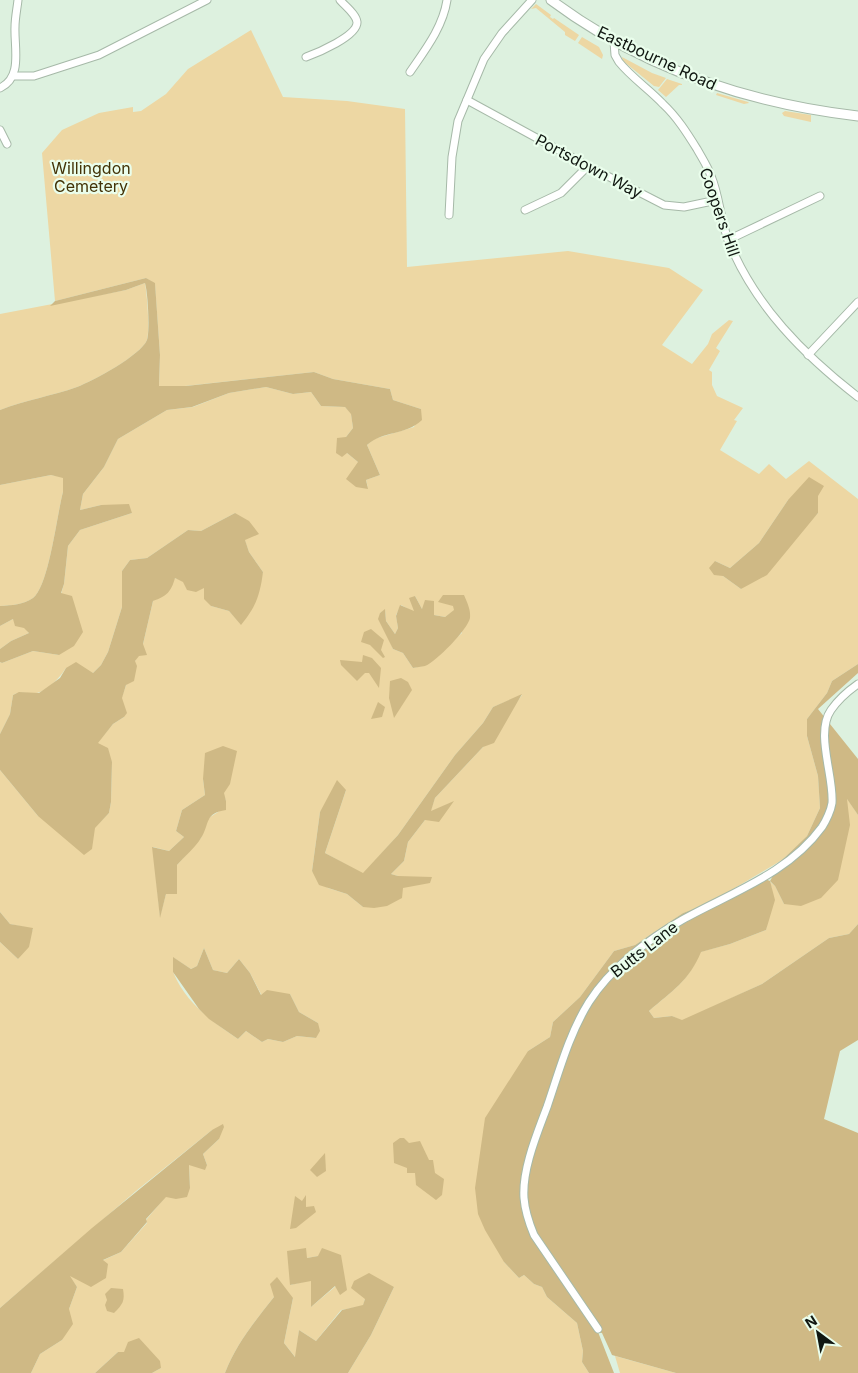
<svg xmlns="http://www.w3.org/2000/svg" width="858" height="1373" font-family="Inter,sans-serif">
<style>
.green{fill:#edd7a3;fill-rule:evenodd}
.forest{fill:#cfb985}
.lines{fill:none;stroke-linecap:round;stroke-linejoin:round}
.minor-casing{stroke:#a6b9a8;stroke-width:9}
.major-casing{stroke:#a6b9a8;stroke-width:11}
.minor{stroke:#fff;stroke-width:7}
.major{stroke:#fff;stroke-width:9}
.labels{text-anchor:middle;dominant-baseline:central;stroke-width:4.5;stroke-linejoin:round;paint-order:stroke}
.street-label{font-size:16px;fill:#101711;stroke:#eafeec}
.park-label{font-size:16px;fill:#433307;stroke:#eafeec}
</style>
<rect width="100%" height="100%" fill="#ddf1df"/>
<g class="green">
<polygon points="536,4 551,15 550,17 553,19 554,18 579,35 575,41 565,35 565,32 536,8 531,9"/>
<path d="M251 30 283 97 347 101 405 109 407 267 568 251 669 268 703 290 662 345 692 364 708 344 712 334 729 320 733 321 716 348 720 351 709 370 712 372V385L717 396 743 408 734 420 737 421 720 450 759 474 769 464 786 479 809 461 858 499V664L832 681 827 693 807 719V736L818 776 820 808 807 836 782 860 708 904 683 913 635 945 614 951 580 997 553 1022 550 1037 528 1051 504 1262 519 1278 524 1275 534 1284 542 1287 547 1297 577 1323 583 1351 582 1362 589 1373H348L371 1335 394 1287 365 1299 363 1306 341 1310 316 1341 299 1330 296 1358 284 1343 293 1298 274 1297C255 1321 236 1344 225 1373H152L161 1368 124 1352H118L95 1373H31L40 1354 62 1340 69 1309 77 1287 69 1276 121 1252 147 1223 146 1220 166 1196 190 1188 189 1164 207 1165 203 1154 219 1139 212 1130 136 1191 0 1308V942L18 959 33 929 10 924 0 912V770L38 816 95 827 109 813 111 802 112 762 97 743 113 724 124 717 121 699 135 661 143 644 153 601 175 578 204 588 211 606 229 611 241 624 263 572 249 552 235 513 201 531 188 530 147 558 130 560 122 571V607L108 652 101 665 93 673 66 668C61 676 47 692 36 693 28 694 21 691 13 695L10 714 0 734V662L2 663 33 651 59 655 61 594 64 584 68 546 80 530 132 513 101 505 80 510 83 494 104 467 118 439 167 410 193 407 229 393 266 387 293 394 311 392 321 406 345 407 351 413 353 428 346 437 347 453 358 462 368 488 366 480 380 475 367 445 374 439 414 427 421 409 393 400 390 389 333 379 314 372 185 386H159L160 355 155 284 146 278 55 301 42 153 62 130 99 113 133 107V112L141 111 166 94 188 69ZM818 496V513L741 589 723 576 715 561 730 568 759 543 788 500ZM415 596 422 609 434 601V615L445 617 455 610 454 606 462 633 426 665 413 668 403 653 393 649 380 613 385 610 386 621 395 634 398 628 396 615 401 605 414 612ZM522 695 483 747 435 798 430 812 453 802 425 820 408 842 404 861 391 874 398 876 363 907 347 894 328 888 312 871 320 812 346 790 325 853 363 874 398 835 455 755 483 723 493 707ZM203 779 223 793 226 801 218 812 207 819 201 838 176 866 177 894H166L160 916 153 847 169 851 184 837 176 831 182 810 205 795ZM204 948 213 970 227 973 239 959 250 973 262 996 290 994 299 1012 318 1023 316 1038 297 1036 283 1042 268 1039 262 1042 246 1031 238 1039C213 1022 186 1003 174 974 172 969 174 963 174 958L191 969 197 966ZM318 1256 347 1290 336 1286 311 1307V1280L290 1285 307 1258Z"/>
<polygon points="582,37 599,47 603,55 602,59 578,43"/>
<polygon points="622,57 652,73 666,78 659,87 654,86 623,61"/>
<polygon points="667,79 682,84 682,85 679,85 666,97 658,90"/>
<polygon points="717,93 748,102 749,103 744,104 716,95"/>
<polygon points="785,111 811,115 811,122 784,116 782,113"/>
<path d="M145 283C147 294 150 330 147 340 141 355 93 381 77 387 52 396 25 400 0 410V314L126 290Z"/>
<path d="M51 475 63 477V492C57 514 49 586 33 598 23 605 12 605 0 606V485Z"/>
<polygon points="13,619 25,628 29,633 11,641 0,649 0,626"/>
<path d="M846 797 858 815V924L849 934 829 938 762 984 682 1021 672 1016 654 1018 649 1011C672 991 689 981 700 952L730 944 766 930 772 889 769 881 775 886 784 904Z"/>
<polygon points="615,1356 676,1373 620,1373"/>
</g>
<g class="forest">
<path d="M146 278 155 283 160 355 159 386H186L314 372 333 379 390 389 393 400 421 409 422 420C405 436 384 430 367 445L380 475 366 480 368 489 356 487 346 479 358 462 347 453 342 457 336 453 337 438 346 437 353 428 351 414 345 407 321 406 311 392 293 394 266 387 229 393 192 407 167 410 118 439 104 467 83 494 80 510 101 505 129 504 132 513 80 530 68 546 64 584 61 593 72 596 83 632 74 646 59 655 33 651 2 663 0 662V649L11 641 29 633 24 628 15 626 13 619 0 626V606C12 605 23 605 33 598 49 586 57 514 63 492V478L51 475 0 485V410C25 400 52 396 77 387 93 381 141 355 147 340 150 331 148 293 145 283L126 290 50 306 55 301Z"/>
<polygon points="809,477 824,486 818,496 818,513 767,575 741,589 723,576 714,575 709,568 715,561 730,568 759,543 788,500"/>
<path d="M235 513 249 521 259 534 245 540 249 552 263 572C260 595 256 607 241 625L229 611 211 606 204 599V588L196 592 187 590 183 582 175 578C171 592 167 596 153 601L143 644 147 655 139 656 135 661 137 666 134 681 126 685 122 698 127 713 124 717 113 724 98 743 108 748 112 762 111 802 109 813 95 828 92 849 84 855 38 816 0 770V734L10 714 13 695 19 692 39 693 60 678 66 668 76 662 93 673 101 665 108 652 122 607V571L130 560 147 558 188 530 201 531Z"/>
<path d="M443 595H464C467 602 471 610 470 618 468 629 436 662 425 666 421 667 417 667 413 668L403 653 393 649 378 619 380 613 385 609 386 621 395 634 398 628 396 616 400 605 414 611 409 598 415 596 422 609 425 600 434 601V615L445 617 454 610 453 606 438 602Z"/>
<polygon points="371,629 384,640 381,650 385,657 383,658 370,645 361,642 364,632"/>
<polygon points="363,655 372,658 381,668 379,688 369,673 365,673 357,681 341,665 340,660 362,662"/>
<path d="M858 664V673L818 709 858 759V815L847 799 850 825 838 880 821 898 801 906 784 904 775 886 770 881 775 900 766 930 730 944 701 952C689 981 672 991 649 1011L654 1018 672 1016 682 1020 762 984 829 938 849 934 858 924V1040L840 1051 824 1119 858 1133V1373H676L612 1355 602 1333 598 1332 614 1373H589L582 1362 583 1351 577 1323 547 1297 542 1287 534 1284 524 1275 519 1278 504 1262 485 1230 478 1214 475 1188 485 1118 528 1051 550 1037 553 1022 580 997 614 951 635 945 683 913 726 897 765 879 770 881 782 860 807 836 820 808 818 776 807 736V719L827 693 832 681Z"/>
<polygon points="401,678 408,682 412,690 394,718 389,698 390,681"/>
<polygon points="522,694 494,743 483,747 435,798 431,811 454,801 439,822 425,820 408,842 404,861 391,874 398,876 432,877 430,883 403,888 402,898 387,906 374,908 363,907 347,894 319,885 312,871 320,812 337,780 346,790 325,853 363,873 398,835 455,755 483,723 493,707"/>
<polygon points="378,702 385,707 382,717 371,719"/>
<path d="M223 746 237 751 230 784 224 793 226 801V810C204 813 210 824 201 838 195 848 184 857 177 865V894H166L160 918 152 847 169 851 184 837 176 831 182 810 205 795 203 779 205 753Z"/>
<polygon points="0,912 10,924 33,928 29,947 18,959 0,942"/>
<polygon points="204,948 213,970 227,973 239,959 250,973 261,995 267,990 290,994 299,1012 318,1023 320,1031 316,1038 297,1036 283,1042 268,1039 262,1042 246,1031 238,1039 209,1019 199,1009 173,972 173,957 191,969 197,966"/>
<polygon points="223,1124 224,1127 219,1139 203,1154 207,1165 205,1170 189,1165 190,1188 187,1197 176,1199 166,1197 146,1219 147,1222 121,1252 103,1260 108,1264 106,1278 91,1287 70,1276 77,1287 69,1309 73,1324 62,1340 40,1354 31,1373 0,1373 0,1308 92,1228 212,1130"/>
<polygon points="400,1138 404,1138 409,1143 420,1141 429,1160 433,1160 435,1173 444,1179 442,1195 436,1200 416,1185 415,1173 407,1173 407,1168 394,1163 393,1143"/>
<polygon points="325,1153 326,1171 317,1177 310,1170"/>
<polygon points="306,1195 306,1207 314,1206 316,1212 296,1228 290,1229 295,1196 302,1201"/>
<polygon points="306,1248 307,1258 318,1256 322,1248 341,1255 347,1290 340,1295 335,1286 311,1307 311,1281 290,1285 287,1251"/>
<path d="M369 1273 394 1287 371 1335 348 1373H225C236 1344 255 1321 274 1297L270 1284 277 1277 293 1298 284 1343 295 1357 299 1330 316 1341 342 1310 363 1305 365 1299 351 1288 354 1281Z"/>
<path d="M111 1288 123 1289C125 1301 123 1304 114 1313L107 1311 105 1305 107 1300 105 1294Z"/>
<polygon points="139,1338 160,1361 161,1368 152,1373 95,1373 118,1352 124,1352 128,1342"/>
</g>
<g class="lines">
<defs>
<g id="minor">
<path d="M614 42 615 55 619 62C632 78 649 89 663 104 677 117 687 133 697 149 702 158 708 167 711 176 720 197 720 221 729 242 755 306 804 355 858 397"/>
<path d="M306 57C317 53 358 36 357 22 356 14 345 6 340 0"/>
<path d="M410 72C425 50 443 27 447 0"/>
<polyline points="13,76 34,76 99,55 207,0"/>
<path d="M0 88C23 77 14 48 15 27 15 18 17 9 18 0"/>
<polyline points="467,100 588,166 664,205 684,207 717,200"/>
<polyline points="0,130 7,144"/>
<polyline points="525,210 561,193 588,166"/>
<polyline points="449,215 452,157 458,121 484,59 502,33 532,0"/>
<polyline points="728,240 820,196"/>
<polyline points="808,355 858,302"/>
<path d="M598 1329 534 1235C529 1223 525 1211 524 1198 522 1169 537 1134 547 1107 559 1072 569 1034 589 1002 610 969 647 940 682 920 730 893 788 874 822 827 826 821 831 810 832 803 834 776 815 733 831 710 838 700 848 691 858 684"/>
</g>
<path id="major" d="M551 0C642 68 746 103 858 116"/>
</defs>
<use href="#minor" class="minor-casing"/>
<use href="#major" class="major-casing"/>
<use href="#minor" class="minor"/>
<use href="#major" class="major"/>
</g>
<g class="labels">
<g class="street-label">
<text transform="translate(657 58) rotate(25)">Eastbourne Road</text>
<text transform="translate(589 166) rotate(28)">Portsdown Way</text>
<text transform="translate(720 212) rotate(71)">Coopers Hill</text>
<text transform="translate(644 949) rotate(-38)">Butts Lane</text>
</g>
<g class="park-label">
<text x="91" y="168">Willingdon<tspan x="91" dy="18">Cemetery</tspan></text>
</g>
</g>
<g transform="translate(818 1333) rotate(328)" stroke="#eafeec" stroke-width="4" paint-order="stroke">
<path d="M0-4L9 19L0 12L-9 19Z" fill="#101711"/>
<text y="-8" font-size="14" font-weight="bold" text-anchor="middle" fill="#101711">N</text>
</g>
</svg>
